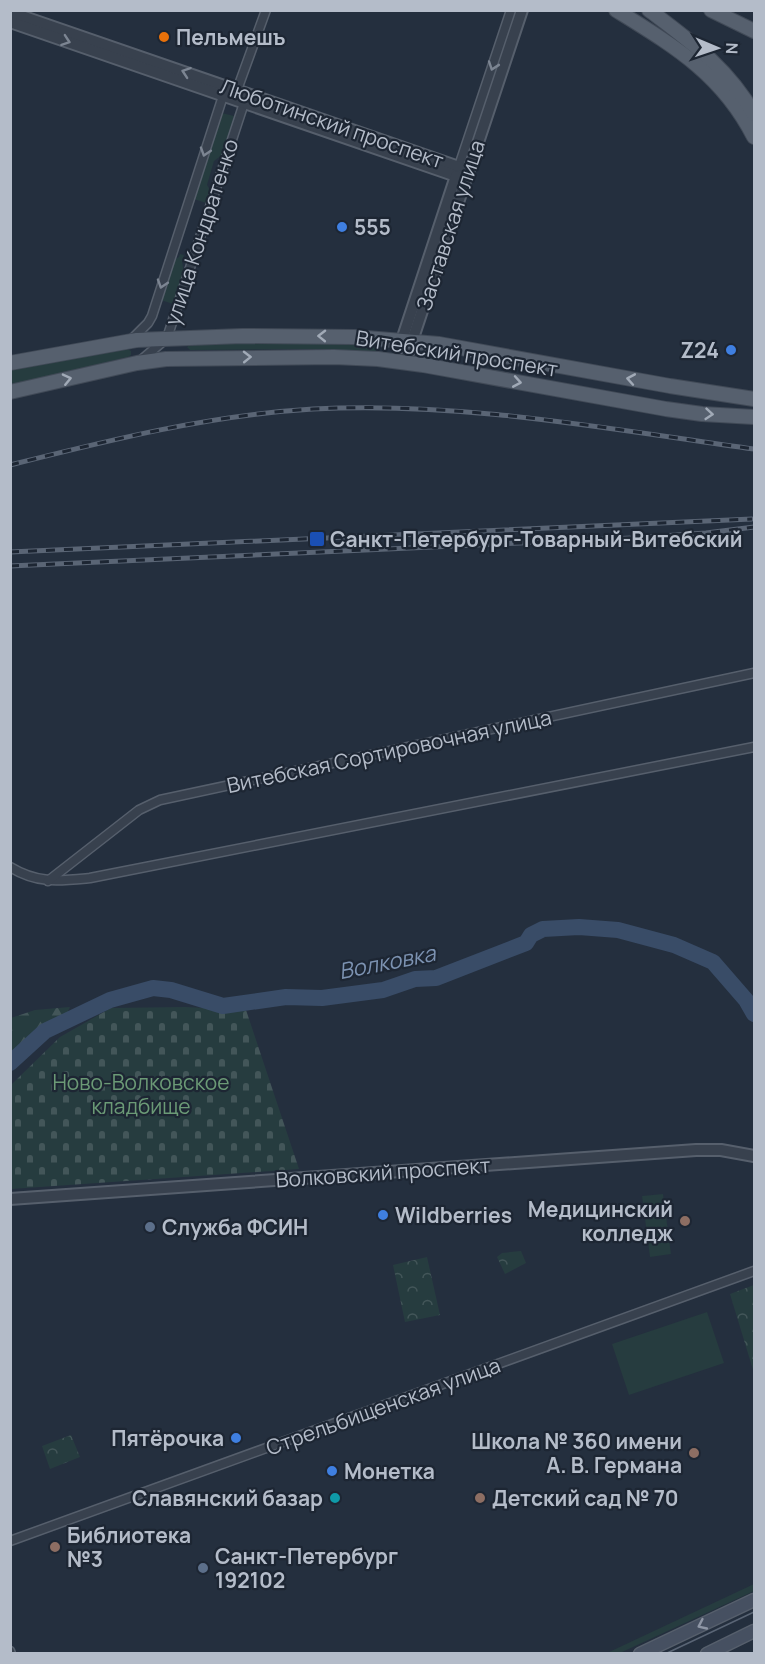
<svg xmlns="http://www.w3.org/2000/svg" width="765" height="1664" font-family="Manrope,sans-serif">
<style>
.green{fill:#263c3f}
.forest{fill:url(#forest-firs)}
.cemetery{fill:url(#cemetery-stones)}
.park{fill:url(#park-crowns)}
.lines{fill:none;stroke-linecap:round;stroke-linejoin:round}
.river{stroke:#394c67;stroke-width:16}
.minor-casing{stroke:#565f6c;stroke-width:11}
.tertiary-casing{stroke:#565f6c;stroke-width:14}
.secondary-casing{stroke:#565f6c;stroke-width:15}
.primary-casing{stroke:#414a57;stroke-width:16}
.minor{stroke:#38414e;stroke-width:8}
.tertiary{stroke:#38414e;stroke-width:10}
.secondary{stroke:#465061;stroke-width:12}
.primary{stroke:#56606e;stroke-width:14}
.tram{stroke:#5a6575;stroke-width:1.5}
.rail-casing{stroke:#5a6575;stroke-width:5}
.rail{stroke:#1d2633;stroke-width:3;stroke-dasharray:9;stroke-linecap:butt}
.oneway{stroke:#7c8592}
.oneway2{stroke:#a1aab7}
.oneway3{stroke:#8e96a5}
.food-dot{fill:#e8710a;stroke:#1d2633;stroke-width:2}
.shop-dot{fill:#3f7fe0;stroke:#1d2633;stroke-width:2}
.transit-dot{fill:#1a4fb4;stroke:#1d2633;stroke-width:2}
.education-dot{fill:#8d6e63;stroke:#1d2633;stroke-width:2}
.service-dot{fill:#5c6f8a;stroke:#1d2633;stroke-width:2}
.culture-dot{fill:#0f9aa8;stroke:#1d2633;stroke-width:2}
.labels{text-anchor:middle;dominant-baseline:central;stroke-width:4.5;stroke-linejoin:round;paint-order:stroke}
.poi-label{font-size:21px;font-weight:bold;fill:#b4bcc9;stroke:#1d2633;text-anchor:start}
.street-label{font-size:21px;fill:#b4bcc9;stroke:#1d2633}
.park-label{font-size:21px;fill:#6b9a76;stroke:#1d2633}
.water-label{font-size:22px;font-style:italic;fill:#7c92b1;stroke:#1d2633}
</style>
<defs>
<pattern id="forest-firs" width="22" height="20" patternUnits="userSpaceOnUse" patternTransform="scale(1.5)"><rect width="22" height="20" fill="#263c3f"/><path d="M5 1l3.5 6h-7zM16 11l3.5 6h-7z" fill="#435659"/></pattern>
<pattern id="cemetery-stones" width="16" height="16" patternUnits="userSpaceOnUse" patternTransform="scale(1.5)"><rect width="16" height="16" fill="#263c3f"/><path d="M2 7V4a2 2 0 0 1 4 0v3zM10 15v-3a2 2 0 0 1 4 0v3z" fill="#435659"/></pattern>
<pattern id="park-crowns" width="20" height="18" patternUnits="userSpaceOnUse" patternTransform="scale(1.5)"><rect width="20" height="18" fill="#263c3f"/><path d="M2 6a3 3 0 1 1 6 0M12 15a3 3 0 1 1 6 0" fill="none" stroke="#435659"/></pattern>
</defs>
<rect width="100%" height="100%" fill="#242f3e"/>
<g class="green">
<polygon points="222,113 234,116 222,155 214,161 207,185 210,190 206,203 194,199"/>
<polygon points="180,254 184,255 182,262 184,272 173,304 161,300 174,260 179,257"/>
<polygon points="242,343 327,343 376,346 376,352 327,349 190,350 187,347 190,344"/>
<polygon points="125,348 131,351 131,355 128,357 11,385 10,370"/>
<polygon points="663,1194 671,1254 650,1257 642,1196"/>
<polygon points="707,1312 724,1363 629,1395 612,1344"/>
<polygon points="754,1584 754,1591 620,1653 607,1653"/>
</g>
<polygon class="forest" points="70,1007 62,1024 11,1055 11,1018 35,1010"/>
<polygon class="cemetery" points="185,1007 246,1010 299,1169 11,1189 11,1085 60,1037 111,1008"/>
<g class="park">
<polygon points="521,1251 526,1263 505,1274 497,1257 502,1253"/>
<polygon points="427,1257 440,1315 405,1322 393,1265"/>
<polygon points="754,1285 754,1373 730,1294"/>
<polygon points="71,1435 80,1457 50,1469 42,1446"/>
</g>
<g class="lines">
<polyline class="river" points="10,1063 45,1031 110,1000 153,988 171,990 223,1006 286,997 322,998 383,990 415,979 436,978 526,943 531,935 543,929 579,927 618,930 674,945 713,962 746,1000 754,1014"/>
<defs>
<g id="minor">
<polyline points="457,172 511,10"/>
<polyline points="131,340 148,323 152,316 223,96 229,94"/>
<polyline points="140,361 167,338 244,103 237,90 266,10"/>
<path d="M10 867C38 884 59 881 90 878L754 747"/>
<polyline points="48,881 139,810 160,800 754,673"/>
<polyline points="10,1541 754,1271"/>
<polyline points="10,1651 11,1654"/>
</g>
<g id="tertiary">
<polyline points="10,12 459,167 467,175"/>
<polyline points="10,22 456,176 467,175"/>
<polyline points="403,347 402,340 456,176"/>
<polyline points="405,362 522,10"/>
<polyline points="10,1199 696,1150 721,1150 754,1156"/>
</g>
<g id="secondary">
<polyline points="640,1654 754,1600"/>
<polyline points="707,1654 754,1631"/>
</g>
<g id="primary">
<path d="M616 10C674 46 722 74 754 137"/>
<path d="M649 10C691 42 727 67 754 114"/>
<polyline points="711,10 754,31"/>
<polyline points="10,363 137,340 242,336 354,337 439,344 670,386 754,399"/>
<polyline points="10,392 137,363 166,359 334,357 378,359 423,365 666,409 702,414 754,417"/>
</g>
</defs>
<use href="#minor" class="minor-casing"/>
<use href="#tertiary" class="tertiary-casing"/>
<use href="#secondary" class="secondary-casing"/>
<use href="#primary" class="primary-casing"/>
<use href="#minor" class="minor"/>
<use href="#tertiary" class="tertiary"/>
<use href="#secondary" class="secondary"/>
<use href="#primary" class="primary"/>
<polyline class="tram" points="665,1654 754,1612"/>
<defs>
<g id="rail">
<path d="M10 465C110 440 210 415 313 409 460 401 609 429 754 449"/>
<polyline points="10,552 752,519"/>
<polyline points="10,566 631,538 706,533 754,527"/>
</g>
</defs>
<use href="#rail" class="rail-casing"/>
<use href="#rail" class="rail"/>
</g>
<defs><path id="oneway-chevron" d="M-2-3.5L2.5 0L-2 3.5" fill="none" stroke-width="1.6" stroke-linecap="round" stroke-linejoin="round" transform="scale(1.5)"/></defs>
<g class="oneway">
<use href="#oneway-chevron" transform="translate(66 41) rotate(19)"/>
<use href="#oneway-chevron" transform="translate(493 66) rotate(109)"/>
<use href="#oneway-chevron" transform="translate(186 72) rotate(-161)"/>
<use href="#oneway-chevron" transform="translate(205 152) rotate(108)"/>
<use href="#oneway-chevron" transform="translate(162 284) rotate(108)"/>
</g>
<g class="oneway2">
<use href="#oneway-chevron" transform="translate(322 336) rotate(-179)"/>
<use href="#oneway-chevron" transform="translate(247 357) rotate(-1)"/>
<use href="#oneway-chevron" transform="translate(67 379) rotate(-13)"/>
<use href="#oneway-chevron" transform="translate(631 379) rotate(-170)"/>
<use href="#oneway-chevron" transform="translate(517 382) rotate(10)"/>
<use href="#oneway-chevron" transform="translate(709 414) rotate(5)"/>
</g>
<use class="oneway3" href="#oneway-chevron" transform="translate(702 1625) rotate(155)"/>
<circle class="food-dot" cx="164" cy="37" r="6"/>
<g class="shop-dot">
<circle cx="342" cy="227" r="6"/>
<circle cx="731" cy="350" r="6"/>
<circle cx="383" cy="1215" r="6"/>
<circle cx="236" cy="1438" r="6"/>
<circle cx="332" cy="1471" r="6"/>
</g>
<rect class="transit-dot" x="309" y="531" width="16" height="16" rx="3"/>
<g class="education-dot">
<circle cx="685" cy="1221" r="6"/>
<circle cx="694" cy="1453" r="6"/>
<circle cx="480" cy="1498" r="6"/>
<circle cx="55" cy="1547" r="6"/>
</g>
<g class="service-dot">
<circle cx="150" cy="1227" r="6"/>
<circle cx="203" cy="1568" r="6"/>
</g>
<circle class="culture-dot" cx="335" cy="1498" r="6"/>
<g class="labels">
<g class="poi-label">
<text x="176" y="37">Пельмешъ</text>
<text x="354" y="227">555</text>
<text x="719" y="350" text-anchor="end">Z24</text>
<text x="330" y="539">Санкт-Петербург-Товарный-Витебский</text>
<text x="673" y="1209" text-anchor="end">Медицинский<tspan x="673" dy="24">колледж</tspan></text>
<text x="395" y="1215">Wildberries</text>
<text x="162" y="1227">Служба ФСИН</text>
<text x="224" y="1438" text-anchor="end">Пятёрочка</text>
<text x="682" y="1441" text-anchor="end">Школа № 360 имени<tspan x="682" dy="24">А. В. Германа</tspan></text>
<text x="344" y="1471">Монетка</text>
<text x="323" y="1498" text-anchor="end">Славянский базар</text>
<text x="492" y="1498">Детский сад № 70</text>
<text x="67" y="1535">Библиотека<tspan x="67" dy="24">№3</tspan></text>
<text x="215" y="1556">Санкт-Петербург<tspan x="215" dy="24">192102</tspan></text>
</g>
<g class="street-label">
<text transform="translate(332 123) rotate(19)">Люботинский проспект</text>
<text transform="translate(450 225) rotate(-72)">Заставская улица</text>
<text transform="translate(201 232) rotate(-72)">улица Кондратенко</text>
<text transform="translate(457 353) rotate(9)">Витебский проспект</text>
<text transform="translate(389 751) rotate(-12)">Витебская Сортировочная улица</text>
<text transform="translate(383 1172) rotate(-4)">Волковский проспект</text>
<text transform="translate(383 1406) rotate(-20)">Стрельбищенская улица</text>
</g>
<g class="park-label">
<text x="141" y="1082">Ново-Волковское<tspan x="141" dy="24">кладбище</tspan></text>
</g>
<g class="water-label">
<text transform="translate(387 962) rotate(-11)">Волковка</text>
</g>
</g>
<rect width="765" height="1664" fill="none" stroke="#b4bcc9" stroke-width="24"/>
<g transform="translate(717 48) rotate(92)" stroke="#1d2633" stroke-width="4.5" paint-order="stroke">
<path d="M0-4.5L10 22L0 15L-10 22Z" fill="#b4bcc9"/>
<text y="-9" font-size="16" font-weight="bold" text-anchor="middle" fill="#b4bcc9">N</text>
</g>
</svg>
